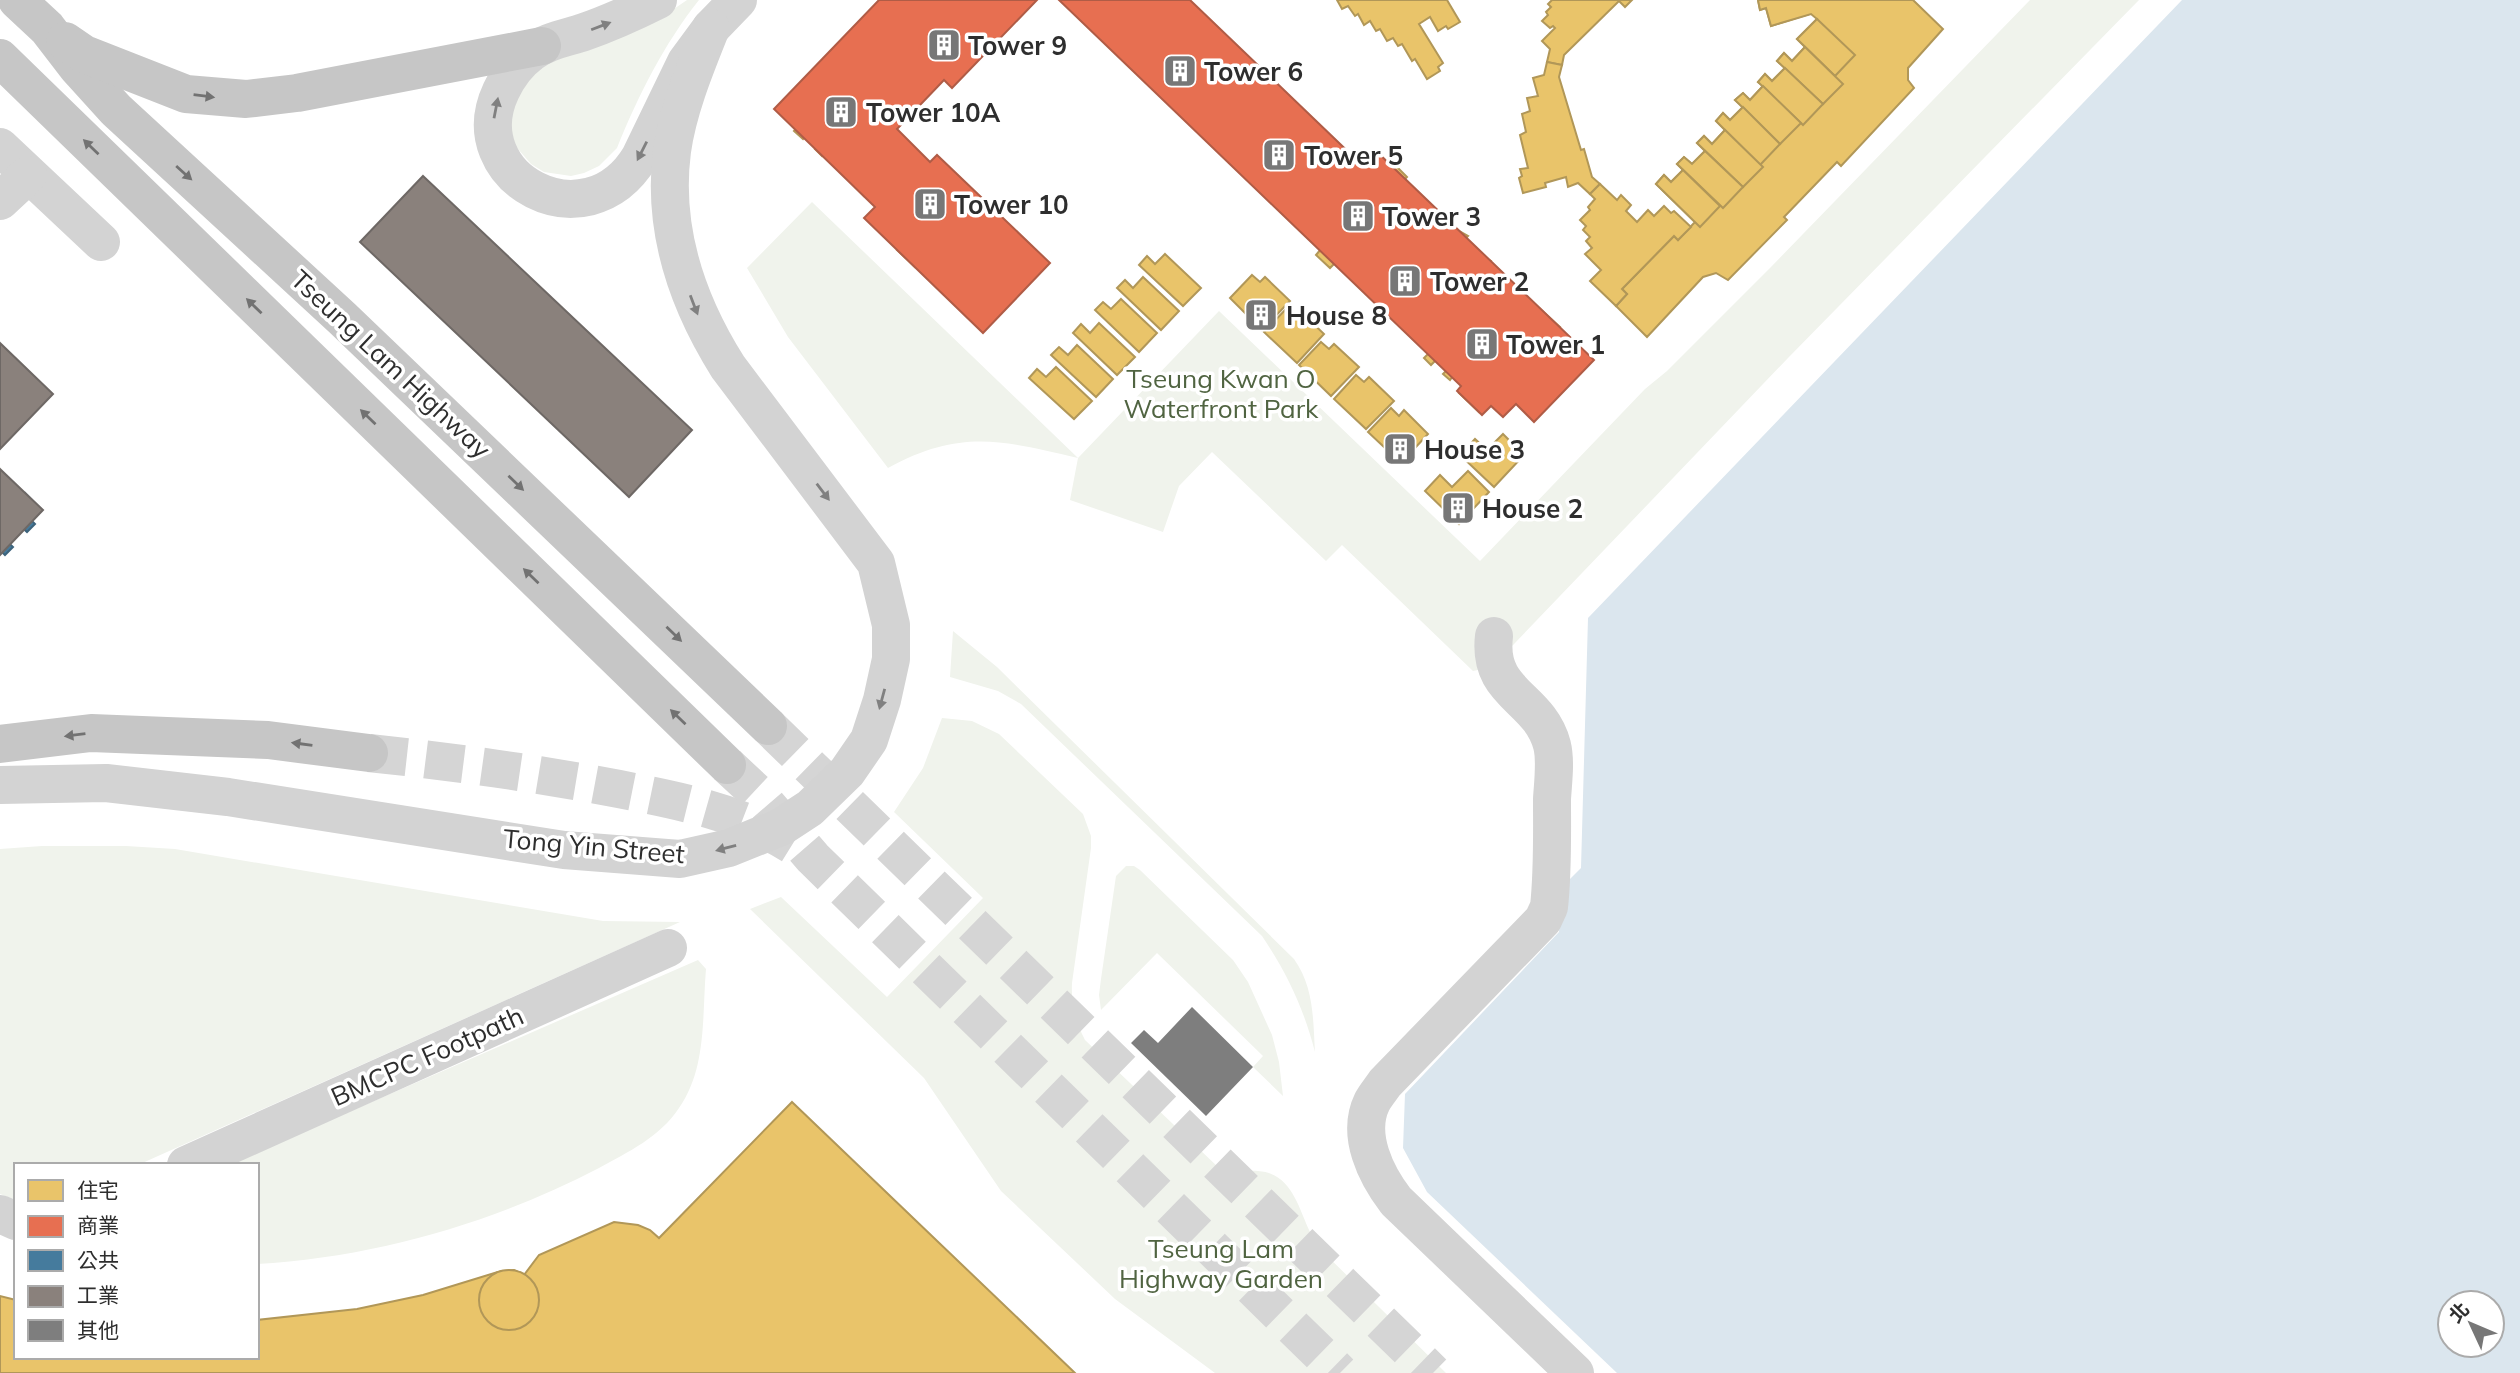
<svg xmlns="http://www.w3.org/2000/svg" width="2520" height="1373" font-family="Mulish,'Noto Sans TC',sans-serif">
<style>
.green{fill:#f0f3ec}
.water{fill:#dbe6ee;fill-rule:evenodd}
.homes{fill:#e9c46a;stroke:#b19758;stroke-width:2}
.shops{fill:#e76f51;stroke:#b05c46;stroke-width:2}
.public{fill:#457b9d;stroke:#3e647c;stroke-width:2}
.industry{fill:#8a817c;stroke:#6e6865;stroke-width:2}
.building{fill:#7e7e7e}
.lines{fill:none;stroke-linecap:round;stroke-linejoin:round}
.major-tunnel{stroke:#d5d5d5;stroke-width:38;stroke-dasharray:38 19;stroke-linecap:butt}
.minor{stroke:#d3d3d3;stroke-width:38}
.major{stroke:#c6c6c6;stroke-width:38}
.oneway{fill:#808080}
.oneway2{fill:#727272}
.labels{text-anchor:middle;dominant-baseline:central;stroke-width:7;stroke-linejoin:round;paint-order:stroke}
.poi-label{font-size:26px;font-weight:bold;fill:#2e2e2e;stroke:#fff;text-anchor:start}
.street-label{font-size:26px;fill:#2e2e2e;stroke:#fff}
.park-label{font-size:26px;fill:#506441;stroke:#fff}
</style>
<rect width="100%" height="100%" fill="#fff"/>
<g class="green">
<path d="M687 0H699C664 44 638 96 617 148L599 166 584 173 571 176 544 172 531 164 512 142 507 110 529 69 668 13Z"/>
<path d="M2030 0H2139L1788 358 1492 667 1473 671 1342 545 1326 561 1212 452 1179 486 1163 532 1070 500 1078 458C1002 440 960 429 888 468L788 337 747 268 812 202 1078 458 1219 311 1480 561 1645 389 1667 371 1770 268Z"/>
<path d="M953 631 997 667 1294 959C1314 987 1313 1019 1315 1052 1304 1009 1287 973 1262 936L1021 704 998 691 950 677Z"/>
<path d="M942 718 972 721 999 734 1083 814 1091 836V848L1072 983C1071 1005 1075 1021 1085 1040L1219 1168C1232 1174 1244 1170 1258 1171 1291 1173 1298 1206 1310 1232L1311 1240 1446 1373H1215L1115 1299 1001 1191 924 1078 750 909 781 897 887 997 983 898 894 812 923 768Z"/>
<polygon points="42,846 126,846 175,849 603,921 680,922 138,1165 16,1165 16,1200 0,1194 0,849"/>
<polygon points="1126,866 1134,866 1140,870 1233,960 1248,982 1272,1035 1279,1062 1283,1096 1253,1067 1263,1056 1157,953 1101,1010 1099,995 1101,979 1116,876"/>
<path d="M698 960 706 969C702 1016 707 1068 679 1108 660 1137 628 1152 599 1168 493 1223 376 1257 257 1264V1165H227Z"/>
</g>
<path class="water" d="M2182 0H2520V1373H1617L1427 1192 1403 1148 1405 1094 1559 932 1562 887 1581 868 1588 618ZM2450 1303H2492V1345H2450Z"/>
<g class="homes">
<polygon points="879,0 937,0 939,2 941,0 1003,0 991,12 996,17 988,25 983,21 975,29 982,36 980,38 984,43 975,53 970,48 950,69 948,67 941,73 937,69 917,90 896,70 911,54 904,47 931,23 924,16 916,23 912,19 898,33 888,23 878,34 864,20 881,2"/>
<polygon points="1100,0 1137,0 1141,3 1136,8 1144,16 1131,30 1114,14 1111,18 1104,11 1109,5"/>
<polygon points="1337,0 1447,0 1460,22 1448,29 1446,26 1438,31 1430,17 1419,24 1443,63 1438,67 1440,71 1427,79 1415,59 1412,61 1402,44 1398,46 1393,38 1387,41 1380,29 1376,31 1370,21 1364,25 1358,14 1355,16 1348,6 1342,9"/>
<polygon points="1552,0 1632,0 1625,7 1619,1 1564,55 1562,65 1547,62 1550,49 1542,41 1555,28 1553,26 1550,28 1542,21 1548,15 1546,12 1551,7 1548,4"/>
<polygon points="1758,0 1816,0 1819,11 1771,26 1766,8 1760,10"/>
<polygon points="1758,0 1913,0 1943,29 1908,68 1908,80 1914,88 1841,166 1837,162 1784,217 1787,220 1728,280 1716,273 1703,277 1647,337 1616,306 1627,294 1622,289 1674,236 1678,240 1695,222 1656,184 1664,175 1671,182 1683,170 1677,164 1684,157 1692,164 1705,151 1697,143 1704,136 1712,144 1725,130 1716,121 1723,113 1730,120 1743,107 1735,100 1743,93 1750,100 1763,86 1758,82 1765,74 1772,81 1785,68 1777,61 1784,53 1792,61 1805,47 1797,39 1817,19 1811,14 1771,26 1766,8 1760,10"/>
<polygon points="1142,18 1159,34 1163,30 1169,36 1177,27 1183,33 1178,38 1184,43 1193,34 1216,57 1205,69 1222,86 1218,90 1235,107 1215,127 1194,106 1190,110 1161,82 1157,86 1151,80 1154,76 1151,73 1157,66 1148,60 1144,64 1136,57 1140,53 1124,37"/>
<polygon points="1817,19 1855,55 1835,76 1797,39"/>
<polygon points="1805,47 1843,84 1823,104 1777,61 1784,53 1792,61"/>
<polygon points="837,60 851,73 841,83 847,89 832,105 836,108 856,88 860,92 869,83 877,90 892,75 913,94 885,123 877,115 864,128 870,134 842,164 827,150 822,156 815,149 820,144 808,133 803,139 794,131 800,125 780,106 794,91 801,98 804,94 809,99 818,90 813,85 816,82 812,78 820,70 824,74"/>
<polygon points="1547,62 1562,65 1559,77 1581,150 1584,149 1592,177 1600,184 1590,194 1578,183 1568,187 1566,177 1545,183 1546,187 1523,193 1519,178 1522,176 1520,169 1528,168 1520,135 1526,132 1522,114 1530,111 1527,98 1538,96 1533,78 1544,75"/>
<polygon points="1785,68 1823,104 1803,125 1758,82 1765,74 1772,81"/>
<polygon points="1763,86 1801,123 1780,144 1735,100 1743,93 1750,100"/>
<polygon points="1235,107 1249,120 1253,115 1260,122 1267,114 1273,120 1269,124 1275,130 1285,120 1311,145 1314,141 1321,147 1318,151 1326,159 1314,173 1321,180 1314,188 1317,191 1302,207 1292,197 1289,200 1283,194 1286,191 1278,183 1272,189 1268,185 1265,189 1258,183 1262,179 1233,151 1237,147 1215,127"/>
<polygon points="1743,107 1780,144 1760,165 1716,121 1723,113 1730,120"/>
<polygon points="1725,130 1763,167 1743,187 1697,143 1704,136 1712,144"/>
<polygon points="895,137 916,157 919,154 927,161 924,165 936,176 939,173 948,181 941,188 955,202 965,192 981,207 955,234 959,238 952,245 948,242 942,248 937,244 915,267 897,250 904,243 901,240 910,231 892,214 888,218 880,211 885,206 869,191 864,196 856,188 861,183 842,164 862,142 870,150 882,138 888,144"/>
<polygon points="1372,151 1391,169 1395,165 1407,177 1403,181 1422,199 1403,219 1396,213 1391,218 1381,208 1376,214 1384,221 1370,236 1374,239 1362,251 1375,263 1356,283 1335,263 1330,268 1316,255 1321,249 1300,229 1319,210 1332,222 1342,211 1334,203 1352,184 1357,189 1364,182 1353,171"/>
<polygon points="1705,151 1743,187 1723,208 1677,164 1684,157 1692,164"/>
<polygon points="1683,170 1720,206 1700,227 1656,184 1664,175 1671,182"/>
<polygon points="1600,184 1617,200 1621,195 1631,205 1626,211 1637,222 1648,210 1654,216 1664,206 1671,213 1674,211 1691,227 1678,240 1674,236 1622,289 1627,294 1616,306 1590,281 1601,270 1585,254 1592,248 1586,241 1590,237 1583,230 1586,226 1580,220 1590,210 1588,207 1595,199 1590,194"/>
<polygon points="1435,222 1457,235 1459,231 1468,236 1464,240 1471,244 1469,248 1491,261 1481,279 1469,272 1461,284 1450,277 1455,283 1436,302 1428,294 1418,304 1431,316 1412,336 1391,316 1386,321 1372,308 1377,303 1356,283 1375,263 1387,275 1399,263 1402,266 1416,252 1424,260 1429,254 1426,253 1435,243 1426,237"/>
<polygon points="1165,254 1201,288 1183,306 1139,265 1147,256 1155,264"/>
<polygon points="1495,272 1501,279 1506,276 1513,283 1508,287 1517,298 1522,294 1528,301 1524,305 1527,309 1523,313 1530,319 1540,309 1560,327 1535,353 1540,358 1530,368 1523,362 1511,374 1518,381 1508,391 1503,386 1479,412 1459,393 1469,383 1462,375 1457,380 1453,376 1450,380 1443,374 1447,370 1436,360 1431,365 1424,358 1429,353 1412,336 1431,316 1447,332 1457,322 1454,320 1460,314 1469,323 1481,312 1476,307 1473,310 1468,305 1476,298 1472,293"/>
<polygon points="1252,275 1260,282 1265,277 1290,301 1262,330 1230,298"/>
<polygon points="1143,277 1179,311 1161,330 1117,288 1125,280 1133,288"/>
<polygon points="1121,299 1157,333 1139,352 1095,310 1103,302 1111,309"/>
<polygon points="1287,308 1295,316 1300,311 1324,334 1297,363 1264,332"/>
<polygon points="1099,323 1135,357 1117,375 1073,333 1081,324 1090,333"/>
<polygon points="1321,342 1329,349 1334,344 1359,367 1331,396 1299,365"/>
<polygon points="1077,345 1113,379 1096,397 1051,355 1059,347 1068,355"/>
<polygon points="1056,367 1092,401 1074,419 1029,378 1037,369 1046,377"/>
<polygon points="1356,375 1364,382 1369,377 1394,401 1366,429 1334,399"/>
<polygon points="1391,408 1399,416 1404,410 1428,434 1401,463 1368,432"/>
<polygon points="1503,434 1524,455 1494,487 1460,455 1475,439 1487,450"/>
<polygon points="1468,471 1489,492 1459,524 1425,491 1440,475 1452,487"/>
<polygon points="792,1102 1075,1373 0,1373 0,1296 16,1300 16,1357 257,1357 257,1320 357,1309 423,1295 501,1271 514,1270 524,1275 539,1255 614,1222 638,1225 650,1230 659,1238"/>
<circle cx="509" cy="1300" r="30"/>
</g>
<g class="shops">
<polygon points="879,0 1037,0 952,88 944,80 897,129 930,162 937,155 1050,263 983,333 864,218 875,207 774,109"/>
<polygon points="1059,0 1190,0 1361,164 1375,150 1594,360 1534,422 1516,404 1503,417 1491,406 1482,415 1457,391 1461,386"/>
</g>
<g class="public">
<polygon points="0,352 8,359 0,367 3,370 7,365 15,373 0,389"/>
<polygon points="15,490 22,496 25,493 42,510 34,518 29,514 27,516 35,524 27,532 12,518 0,530 0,507"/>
<polygon points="0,535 13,547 5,555 0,550"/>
</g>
<g class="industry">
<polygon points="423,176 692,430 629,497 360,242"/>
<polygon points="0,343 53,394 0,449"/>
<polygon points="0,469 43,510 0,555"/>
</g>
<polygon class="building" points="1192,1007 1253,1067 1206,1116 1131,1043 1144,1030 1158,1043"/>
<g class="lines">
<g class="major-tunnel">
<polyline points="768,726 1433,1373"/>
<path d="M369 753C453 762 536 773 619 789 679 801 739 812 792 845"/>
<polyline points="727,765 756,792 813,858 1340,1373"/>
</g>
<g class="minor">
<path d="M658 0C634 12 610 23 584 32 566 38 546 41 531 53 517 63 508 76 501 91 460 178 586 246 640 157L686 62 711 28 738 0"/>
<polyline points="0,147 101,242"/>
<polyline points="0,201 28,175"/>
<path d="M1494 636C1487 695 1539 696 1552 745 1556 761 1553 782 1552 799 1552 834 1553 871 1549 907L1543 920 1385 1083C1381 1089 1375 1096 1372 1102 1356 1135 1376 1175 1396 1201L1575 1373"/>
<path d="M0 785 106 783 228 797 564 850 680 859 729 848 781 827 810 808 847 772 869 740 882 700 891 659V625L876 563 728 367C687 302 662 229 672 151 678 109 695 68 711 28"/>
<polyline points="186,1165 668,948"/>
<polyline points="0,1214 16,1221"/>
</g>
<g class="major">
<polyline points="17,0 47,28 77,67 116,110 342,318 768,726"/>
<polyline points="65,41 84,54 186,94 246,99 297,93 542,46"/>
<polyline points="0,58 727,765"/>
<polyline points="0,744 91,733 268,740 369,753"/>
</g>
</g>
<defs><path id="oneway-solid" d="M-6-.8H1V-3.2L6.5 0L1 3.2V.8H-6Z" transform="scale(1.75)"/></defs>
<g class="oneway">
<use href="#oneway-solid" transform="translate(601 26) rotate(-21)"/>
<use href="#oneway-solid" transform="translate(496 108) rotate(-79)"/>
<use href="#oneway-solid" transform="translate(642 151) rotate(117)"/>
<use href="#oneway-solid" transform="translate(694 305) rotate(69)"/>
<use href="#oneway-solid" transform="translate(823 492) rotate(53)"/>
<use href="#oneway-solid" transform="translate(882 699) rotate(105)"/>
<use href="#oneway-solid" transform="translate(726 848) rotate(165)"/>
</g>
<g class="oneway2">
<use href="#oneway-solid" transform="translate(204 96) rotate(7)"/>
<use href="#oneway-solid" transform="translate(91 147) rotate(-136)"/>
<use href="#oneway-solid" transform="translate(184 173) rotate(42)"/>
<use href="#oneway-solid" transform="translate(254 306) rotate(-136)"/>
<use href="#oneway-solid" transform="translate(368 417) rotate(-136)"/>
<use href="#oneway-solid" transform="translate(516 483) rotate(44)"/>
<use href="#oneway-solid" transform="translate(531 576) rotate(-136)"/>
<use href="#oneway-solid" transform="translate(674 634) rotate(44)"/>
<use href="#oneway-solid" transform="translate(678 717) rotate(-136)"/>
<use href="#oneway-solid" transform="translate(75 735) rotate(173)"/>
<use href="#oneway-solid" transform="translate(302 744) rotate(-172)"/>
</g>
<defs>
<symbol id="building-square" viewBox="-11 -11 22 22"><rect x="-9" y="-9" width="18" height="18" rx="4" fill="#777" stroke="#fff"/><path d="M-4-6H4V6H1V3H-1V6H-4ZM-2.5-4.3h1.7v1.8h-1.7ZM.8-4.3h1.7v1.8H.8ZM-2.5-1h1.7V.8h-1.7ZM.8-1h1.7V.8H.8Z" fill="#fff"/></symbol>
</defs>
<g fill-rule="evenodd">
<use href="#building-square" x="925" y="26" width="38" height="38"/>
<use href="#building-square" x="1161" y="52" width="38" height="38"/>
<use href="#building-square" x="822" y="93" width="38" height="38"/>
<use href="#building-square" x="1260" y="136" width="38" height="38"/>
<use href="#building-square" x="911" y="185" width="38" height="38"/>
<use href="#building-square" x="1339" y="197" width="38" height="38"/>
<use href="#building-square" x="1386" y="262" width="38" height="38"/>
<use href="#building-square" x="1242" y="296" width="38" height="38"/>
<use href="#building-square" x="1463" y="325" width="38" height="38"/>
<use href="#building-square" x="1381" y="430" width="38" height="38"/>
<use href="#building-square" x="1439" y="489" width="38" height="38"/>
</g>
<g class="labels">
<g class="poi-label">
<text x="968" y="45">Tower 9</text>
<text x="1204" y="71">Tower 6</text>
<text x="866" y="112">Tower 10A</text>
<text x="1304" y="155">Tower 5</text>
<text x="954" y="204">Tower 10</text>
<text x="1382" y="216">Tower 3</text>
<text x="1430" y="281">Tower 2</text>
<text x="1286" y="315">House 8</text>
<text x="1506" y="344">Tower 1</text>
<text x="1424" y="449">House 3</text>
<text x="1482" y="508">House 2</text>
</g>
<g class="street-label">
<text transform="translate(391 364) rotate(43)">Tseung Lam Highway</text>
<text transform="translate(594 846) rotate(5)">Tong Yin Street</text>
<text transform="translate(427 1056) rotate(-24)">BMCPC Footpath</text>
</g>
<g class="park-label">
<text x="1221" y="378">Tseung Kwan O<tspan x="1221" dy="30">Waterfront Park</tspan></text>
<text x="1221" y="1248">Tseung Lam<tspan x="1221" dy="30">Highway Garden</tspan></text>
</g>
</g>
<rect x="14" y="1163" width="245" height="196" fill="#ffffff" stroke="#ababab" stroke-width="2"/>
<rect x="28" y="1180" width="35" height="21" fill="#e9c46a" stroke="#ababab" stroke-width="2"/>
<text x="77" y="1198" font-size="21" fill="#2e2e2e">住宅</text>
<rect x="28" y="1216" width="35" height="21" fill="#e76f51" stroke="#ababab" stroke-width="2"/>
<text x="77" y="1233" font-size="21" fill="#2e2e2e">商業</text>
<rect x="28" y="1250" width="35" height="21" fill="#457b9d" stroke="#ababab" stroke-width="2"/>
<text x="77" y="1268" font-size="21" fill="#2e2e2e">公共</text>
<rect x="28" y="1286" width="35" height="21" fill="#8a817c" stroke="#ababab" stroke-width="2"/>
<text x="77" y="1303" font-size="21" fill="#2e2e2e">工業</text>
<rect x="28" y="1320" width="35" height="21" fill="#7e7e7e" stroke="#ababab" stroke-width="2"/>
<text x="77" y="1338" font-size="21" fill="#2e2e2e">其他</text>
<g transform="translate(2471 1324) rotate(314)"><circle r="33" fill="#ffffff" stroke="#ababab" stroke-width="2"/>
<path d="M0-5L12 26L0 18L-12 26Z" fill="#777777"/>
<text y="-10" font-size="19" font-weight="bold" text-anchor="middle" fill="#2e2e2e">北</text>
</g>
</svg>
